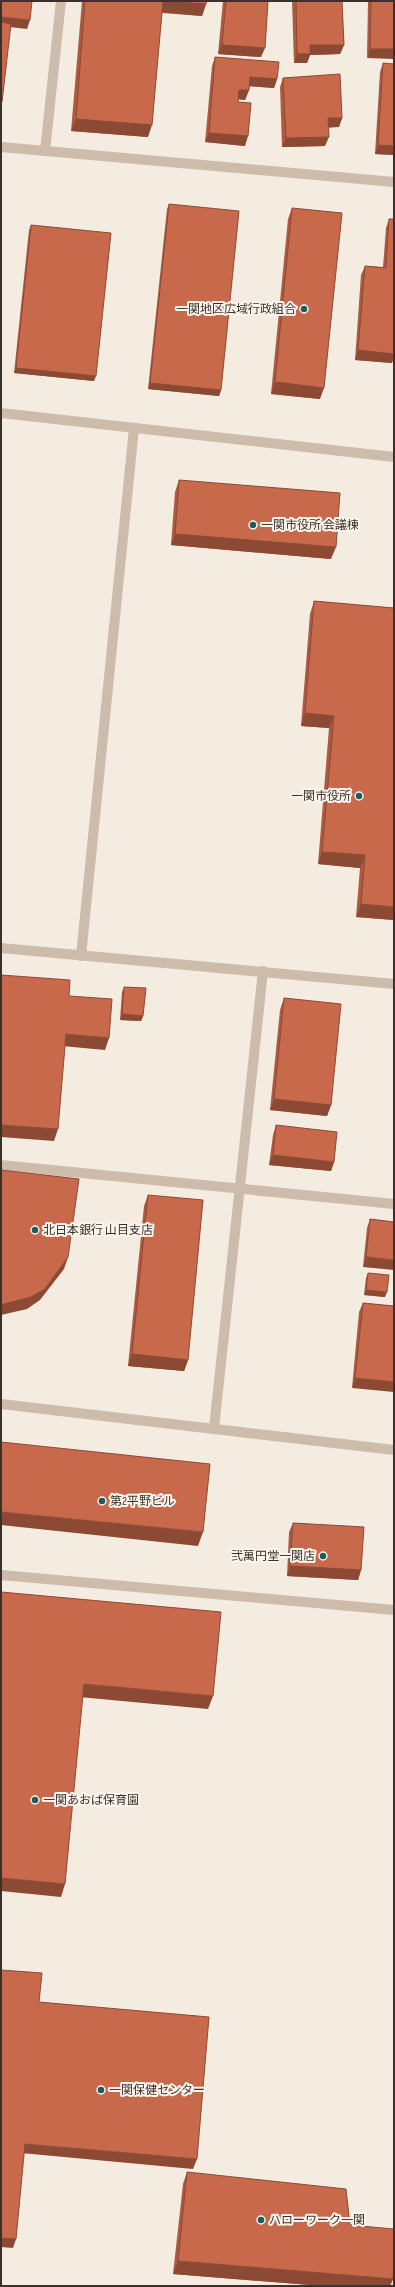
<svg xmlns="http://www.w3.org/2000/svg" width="395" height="2287" font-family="'Sofia Sans Condensed','Noto Sans JP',sans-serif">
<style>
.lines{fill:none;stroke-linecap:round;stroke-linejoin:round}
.service{stroke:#cdbbac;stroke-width:10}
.minor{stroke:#cdbbac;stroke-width:10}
.tertiary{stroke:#cdbbac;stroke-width:10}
.wall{fill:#ac5a40}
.shaded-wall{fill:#8c4a34}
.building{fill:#c8694b;stroke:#8c4a34}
.poi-dot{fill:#1f5a5e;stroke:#fbf5ee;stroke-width:1.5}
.labels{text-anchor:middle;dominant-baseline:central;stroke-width:4;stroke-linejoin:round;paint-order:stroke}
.poi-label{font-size:12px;fill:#3b302b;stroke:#fbf5ee;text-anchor:start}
</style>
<rect width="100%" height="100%" fill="#f4ebe1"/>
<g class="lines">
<g class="service">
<polyline points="1,413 394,457"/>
<polyline points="81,956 134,428"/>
</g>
<g class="minor">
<polyline points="1,147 394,182"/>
<polyline points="45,151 61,1"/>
<polyline points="1,948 394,984"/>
<polyline points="1,1165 394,1204"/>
<polyline points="214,1428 263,971"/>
<polyline points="1,1575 394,1610"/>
</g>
<polyline class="tertiary" points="1,1404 394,1450"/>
</g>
<g class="wall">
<polygon points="82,1 207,1 202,16 162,13 148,137 71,131"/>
<polygon points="223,1 268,1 261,57 218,54"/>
<polygon points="292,1 342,1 344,45 340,54 310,55 307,63 294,63"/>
<polygon points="368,1 394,1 367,58"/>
<polygon points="215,57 277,79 274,88 249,86 249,90 245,100 238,99 238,102 245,146 205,142 212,66"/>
<polygon points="383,63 394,155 375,154 380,72"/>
<polygon points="283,78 342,118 339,127 328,127 325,146 282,147 280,87"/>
<polygon points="169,204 221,390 219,396 148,389 167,209"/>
<polygon points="292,208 320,399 271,394 288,219"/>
<polygon points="389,219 392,363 355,360 361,275 365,266 383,267 386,228"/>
<polygon points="31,225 94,381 14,373 29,230"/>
<polygon points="179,480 331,559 171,545 175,492"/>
<polygon points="314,601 394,920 356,917 360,868 318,864 329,728 301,726 310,614"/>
<polygon points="124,987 143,1016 141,1021 120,1020 122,992"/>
<polygon points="284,998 331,1105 327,1116 270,1110 280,1010"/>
<polygon points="276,1125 334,1162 331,1171 269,1165 273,1135"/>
<polygon points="148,1195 188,1360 184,1371 128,1366 144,1206"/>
<polygon points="370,1219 394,1222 363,1267 367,1228"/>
<polygon points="368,1273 385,1297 364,1295 366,1278"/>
<polygon points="363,1303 394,1306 352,1388 359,1312"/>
<polygon points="293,1523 361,1570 358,1580 287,1576 289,1532"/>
<polygon points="187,2172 350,2225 393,2279 390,2286 323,2286 173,2274 183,2184"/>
</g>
<g class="shaded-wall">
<polygon points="163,1 206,4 202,16 159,12"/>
<polygon points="1,17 30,20 27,29 1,26"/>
<polygon points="222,45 265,48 261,57 218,54"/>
<polygon points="310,45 344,45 340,54 310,55 307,63 294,63 297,54"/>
<polygon points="370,49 394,49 394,59 367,58"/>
<polygon points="250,77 277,79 274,88 246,86"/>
<polygon points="239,90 249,90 245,100 235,99"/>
<polygon points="328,118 342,118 339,127 324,128"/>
<polygon points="76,119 152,125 148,137 71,131"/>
<polygon points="209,133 248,136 245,146 205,142"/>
<polygon points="329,137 325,146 282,147 286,138"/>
<polygon points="378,145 394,146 394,155 375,154"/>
<polygon points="358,350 394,354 394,358 392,363 355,360"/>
<polygon points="16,368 96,376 94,381 14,373"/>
<polygon points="275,382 324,388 320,399 271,394"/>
<polygon points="150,383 221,390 219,396 148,389"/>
<polygon points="175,534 336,547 331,559 171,545"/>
<polygon points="305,713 334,716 329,728 301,726"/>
<polygon points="322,852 365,855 360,868 318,864"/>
<polygon points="361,904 394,907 394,920 356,917"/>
<polygon points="122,1014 143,1016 141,1021 120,1020"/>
<polygon points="66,1034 109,1038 105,1050 62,1046"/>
<polygon points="274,1099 331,1105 327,1116 270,1110"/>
<polygon points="1,1125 58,1129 54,1141 1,1137"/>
<polygon points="273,1155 334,1162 331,1171 269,1165"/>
<polygon points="68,1257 64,1269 40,1300 27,1309 1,1315 1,1305"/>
<polygon points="366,1257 394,1260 394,1270 363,1267"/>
<polygon points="366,1290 387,1292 385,1297 364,1295"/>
<polygon points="132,1354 188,1360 184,1371 128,1366"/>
<polygon points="355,1378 394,1382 394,1392 352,1388"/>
<polygon points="1,1512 203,1532 198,1546 1,1525"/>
<polygon points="290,1566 361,1570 358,1580 287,1576"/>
<polygon points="84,1684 213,1696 208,1709 79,1697"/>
<polygon points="1,1878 65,1884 61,1897 1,1891"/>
<polygon points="25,2144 197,2159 193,2169 21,2153"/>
<polygon points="1,2238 16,2239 13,2248 1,2247"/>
<polygon points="178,2261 393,2279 390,2286 323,2286 173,2274"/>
</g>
<g class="building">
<polygon points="1,1 32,1 30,20 1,17"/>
<polygon points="85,1 163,1 152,125 76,119"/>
<polygon points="164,1 207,1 206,4"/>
<polygon points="226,1 268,1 265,48 222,45"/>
<polygon points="296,1 342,1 344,45 310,45 310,54 297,54"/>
<polygon points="371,1 394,1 394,49 370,49"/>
<polygon points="1,22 11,24 2,102 1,102"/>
<polygon points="215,57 279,62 277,79 250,77 249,90 239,90 238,102 251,103 248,136 209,133"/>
<polygon points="383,63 394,64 394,146 378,145"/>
<polygon points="340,74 342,118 328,118 329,137 286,138 283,78"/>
<polygon points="169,204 239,211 221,390 150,383"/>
<polygon points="292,208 342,213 324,388 275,382"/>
<polygon points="389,219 394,219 394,354 358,350 365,266 386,268"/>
<polygon points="31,225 111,233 96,376 16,368"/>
<polygon points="179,480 340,493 336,547 175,534"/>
<polygon points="314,601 394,608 394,907 361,904 365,855 322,852 334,716 305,713"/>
<polygon points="1,975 70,980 69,996 112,999 109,1038 66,1034 58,1129 1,1125"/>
<polygon points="124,987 146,988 143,1016 122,1014"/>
<polygon points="284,998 341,1004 331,1105 274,1099"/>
<polygon points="276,1125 337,1132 334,1162 273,1155"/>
<polygon points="1,1170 79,1179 68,1257 45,1289 31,1297 1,1305"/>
<polygon points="148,1195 203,1200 188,1360 132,1354"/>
<polygon points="370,1219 394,1222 394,1260 366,1257"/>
<polygon points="368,1273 389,1275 387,1292 366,1290"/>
<polygon points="363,1303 394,1306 394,1382 355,1378"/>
<polygon points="1,1442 210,1464 203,1532 1,1512"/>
<polygon points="293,1523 364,1527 361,1570 290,1566"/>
<polygon points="1,1592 221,1612 213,1696 84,1684 65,1884 1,1878"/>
<polygon points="1,1970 42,1973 39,2002 209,2017 197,2159 25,2144 16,2239 1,2238"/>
<polygon points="187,2172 346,2189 350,2225 394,2229 394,2265 393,2279 178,2261"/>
</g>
<g class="poi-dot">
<circle cx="304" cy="309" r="4"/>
<circle cx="253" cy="525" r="4"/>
<circle cx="359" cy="796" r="4"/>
<circle cx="35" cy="1230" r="4"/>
<circle cx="102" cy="1501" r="4"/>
<circle cx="323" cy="1556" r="4"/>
<circle cx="35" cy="1800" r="4"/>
<circle cx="101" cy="2090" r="4"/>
<circle cx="261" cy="2220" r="4"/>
</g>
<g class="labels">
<g class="poi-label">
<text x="296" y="309" text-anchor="end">一関地区広域行政組合</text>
<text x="261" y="525">一関市役所 会議棟</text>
<text x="351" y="796" text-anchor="end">一関市役所</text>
<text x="43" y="1230">北日本銀行 山目支店</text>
<text x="110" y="1501">第2平野ビル</text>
<text x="315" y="1556" text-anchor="end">弐萬円堂一関店</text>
<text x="43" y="1800">一関あおば保育園</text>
<text x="109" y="2090">一関保健センター</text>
<text x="269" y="2220">ハローワーク一関</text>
</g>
</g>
<rect width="395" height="2287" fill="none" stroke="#3b302b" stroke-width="4"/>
</svg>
